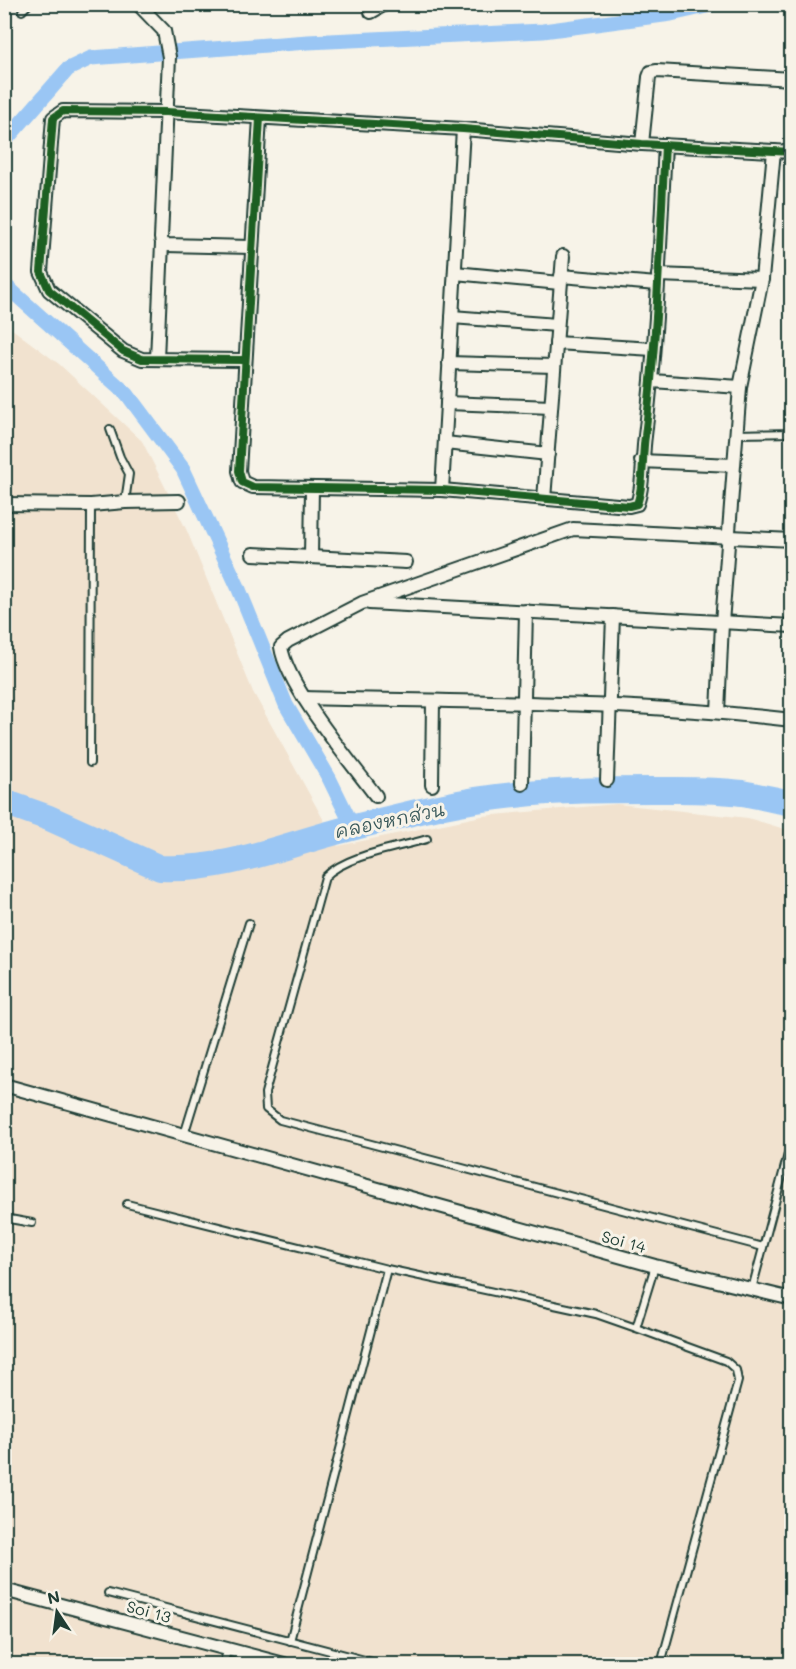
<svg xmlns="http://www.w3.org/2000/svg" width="796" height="1669" font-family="Mali,'Playpen Sans Thai',sans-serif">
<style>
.built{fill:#f1e2cf}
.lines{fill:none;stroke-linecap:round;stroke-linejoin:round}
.canal{stroke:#9ac6f4;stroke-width:15}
.river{stroke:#9ac6f4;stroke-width:26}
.service-casing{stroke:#1f3d34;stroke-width:10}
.minor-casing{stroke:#1f3d34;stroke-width:16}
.service{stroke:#f7f3e8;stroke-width:6}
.minor{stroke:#f7f3e8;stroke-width:12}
.cycleway-casing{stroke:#f7f3e8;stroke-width:11}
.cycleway{stroke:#1b5e20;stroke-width:8}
.labels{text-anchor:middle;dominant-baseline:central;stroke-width:6;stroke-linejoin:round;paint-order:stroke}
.street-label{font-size:16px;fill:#1f3d34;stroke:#f7f3e8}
.water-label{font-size:18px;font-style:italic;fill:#38585a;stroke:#f7f3e8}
</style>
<rect width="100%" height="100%" fill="#f7f3e8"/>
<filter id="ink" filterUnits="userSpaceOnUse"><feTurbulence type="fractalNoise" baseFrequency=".0167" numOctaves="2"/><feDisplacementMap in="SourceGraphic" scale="12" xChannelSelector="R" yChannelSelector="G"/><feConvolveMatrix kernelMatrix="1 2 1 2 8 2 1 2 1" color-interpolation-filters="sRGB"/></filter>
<g filter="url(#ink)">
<polygon class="built" points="4,323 59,364 142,441 187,531 253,692 338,846 482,816 617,804 748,818 791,831 791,1664 5,1664"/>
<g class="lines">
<g class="canal">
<polyline points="4,142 68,69 91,58 308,42 543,31 671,14 715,4"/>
<polyline points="4,284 127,394 183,469 238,587 286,705 329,778 353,827"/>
</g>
<path class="river" d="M4 802 49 818 160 868C227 872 291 842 355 827 407 814 461 800 515 795 561 790 606 790 652 790 682 790 713 789 742 793 759 796 775 800 792 803"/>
<defs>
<g id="service">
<polyline points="22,11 29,4"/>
<polyline points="147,13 156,4"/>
<polyline points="110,429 120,457 129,474 125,502"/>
<polyline points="736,434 792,433"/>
<polyline points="90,763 91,505"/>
<path d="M427 839C397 848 346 855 325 877L265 1093 266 1109 280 1120 763 1247"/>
<polyline points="184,1135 249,923"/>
<polyline points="127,1204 387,1269 596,1314 636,1328 655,1266"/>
<polyline points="4,1218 32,1223"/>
<polyline points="752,1289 792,1139"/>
<polyline points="636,1328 726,1361 736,1370 738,1381 661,1664"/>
<polyline points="108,1593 380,1664"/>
<polyline points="290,1641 387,1269"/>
<polyline points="223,1664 228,1649"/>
</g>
<g id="minor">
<polyline points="138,4 164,31 169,57 161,238 162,243 166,245 251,247"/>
<polyline points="371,12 385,4"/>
<path d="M260 118 239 471 242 482 253 487 442 490 629 506 637 504C644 486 642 456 645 436 657 340 660 242 665 145"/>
<polyline points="642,144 649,77 651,72 657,71 792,79"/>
<polyline points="455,273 560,283"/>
<polyline points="658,275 762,279"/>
<polyline points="561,276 657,284"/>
<polyline points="452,317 557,325"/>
<polyline points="556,343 653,349"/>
<polyline points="157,359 162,243"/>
<polyline points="244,360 142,359 123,351 49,290 41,272 53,118 63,111 166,112 463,129 642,144 792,152"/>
<polyline points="449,363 554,366"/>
<polyline points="652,381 740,387"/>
<polyline points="447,403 551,407"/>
<polyline points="445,443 548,454"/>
<polyline points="641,461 733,465"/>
<polyline points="442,490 463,129"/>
<polyline points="544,499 563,256"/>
<polyline points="4,504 91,505 125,502 179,501"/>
<polyline points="253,554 406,562"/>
<polyline points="311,557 312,488"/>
<polyline points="369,603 792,626"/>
<path d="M304 698C466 702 630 701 792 720"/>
<polyline points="718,712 722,623 740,387 762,279 774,151"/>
<polyline points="607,780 613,616"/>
<polyline points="522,784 526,611"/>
<polyline points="432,785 433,701"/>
<path d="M376 796C350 761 287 687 281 647L288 641 362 603 573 529 792 540"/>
<polyline points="4,1085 655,1266 792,1299"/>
<polyline points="4,1590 284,1664"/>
</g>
</defs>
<use href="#service" class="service-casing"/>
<use href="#minor" class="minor-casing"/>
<use href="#service" class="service"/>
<use href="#minor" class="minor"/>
<defs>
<g id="cycleway">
<path d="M260 118 239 471 242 482 253 487 442 490 629 506 637 504C644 486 642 456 645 436 657 340 660 242 665 145"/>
<polyline points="244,360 142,359 123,351 49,290 41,272 53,118 63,111 166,112 463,129 642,144 792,152"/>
</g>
</defs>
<use href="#cycleway" class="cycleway-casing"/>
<use href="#cycleway" class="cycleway"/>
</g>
</g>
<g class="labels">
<g class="street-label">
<text transform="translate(624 1241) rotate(15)">Soi 14</text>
<text transform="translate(149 1611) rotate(15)">Soi 13</text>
</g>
<g class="water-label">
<text transform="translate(390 820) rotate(-12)">คลองหกส่วน</text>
</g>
</g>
<rect width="796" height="1669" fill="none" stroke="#f7f3e8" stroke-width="24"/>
<rect x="12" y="12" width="772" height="1645" fill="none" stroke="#1f3d34" stroke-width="2" filter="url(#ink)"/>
<g transform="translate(57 1612) rotate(347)" stroke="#f7f3e8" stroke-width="4.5" paint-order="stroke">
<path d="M0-4.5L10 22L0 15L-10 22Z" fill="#1f3d34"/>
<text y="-9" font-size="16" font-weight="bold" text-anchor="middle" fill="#1f3d34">N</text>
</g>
</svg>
